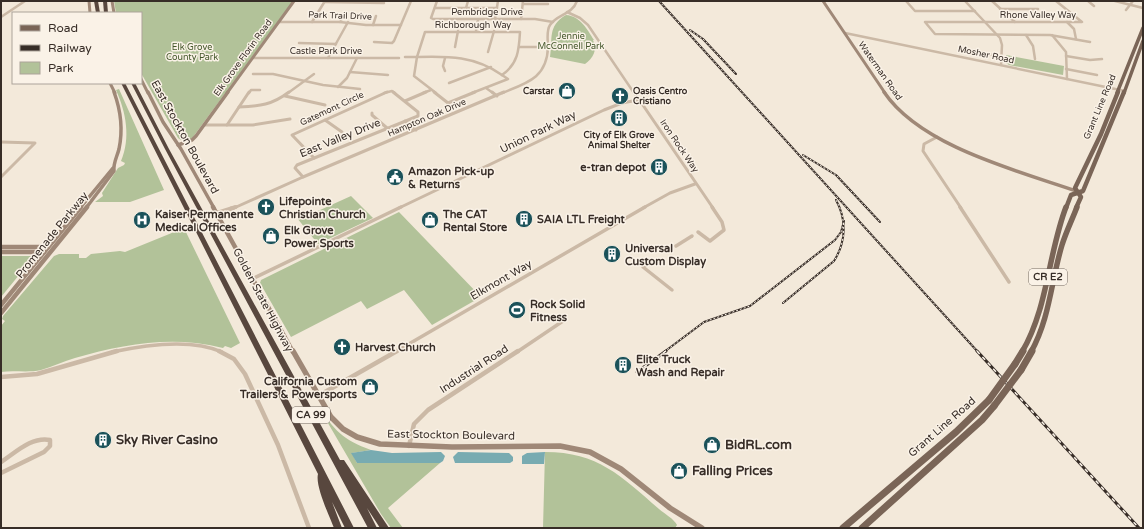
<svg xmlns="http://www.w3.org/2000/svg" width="1144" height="529" font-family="'Varela Round',sans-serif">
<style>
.green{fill:#b2c299}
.water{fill:#78abb1}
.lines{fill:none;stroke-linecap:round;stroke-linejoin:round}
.street-far3{stroke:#cbb9a6;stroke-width:2.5}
.street-far2{stroke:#cbb9a6;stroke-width:3}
.street-far1{stroke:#cbb9a6;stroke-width:3.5}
.street{stroke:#cbb9a6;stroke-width:4.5}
.secondary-far3{stroke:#9f8877;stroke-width:3}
.secondary-far2{stroke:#9f8877;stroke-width:3.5}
.secondary-far1{stroke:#9f8877;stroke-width:4.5}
.secondary{stroke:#9f8877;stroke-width:5.5}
.primary-far3{stroke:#7a6557;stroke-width:3.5}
.primary-far2{stroke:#7a6557;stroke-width:4.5}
.primary-far1{stroke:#7a6557;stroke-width:5.5}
.primary{stroke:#7a6557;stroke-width:7}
.highway{fill:#58473e;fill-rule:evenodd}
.rail-far1-casing{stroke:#372d27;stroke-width:2}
.rail-casing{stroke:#372d27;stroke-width:3}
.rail-far1{stroke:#faf2e7;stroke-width:1;stroke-dasharray:2;stroke-linecap:butt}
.rail{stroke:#faf2e7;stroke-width:1.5;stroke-dasharray:4;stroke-linecap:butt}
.primary-bridge{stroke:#7a6557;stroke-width:7}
.labels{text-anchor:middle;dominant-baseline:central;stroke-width:3;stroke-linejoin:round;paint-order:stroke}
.far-street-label{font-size:9px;fill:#372d27;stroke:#faf2e7}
.far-park-label{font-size:9px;fill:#43562a;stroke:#faf2e7}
.far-poi-label{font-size:9px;font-weight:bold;fill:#372d27;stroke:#faf2e7;text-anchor:end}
.shield{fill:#faf2e7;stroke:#726861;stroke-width:1}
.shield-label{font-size:10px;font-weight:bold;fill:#372d27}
.street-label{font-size:11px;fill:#372d27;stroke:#faf2e7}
.poi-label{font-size:11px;font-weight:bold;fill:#372d27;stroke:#faf2e7;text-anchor:start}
.near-poi-label{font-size:13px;font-weight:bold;fill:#372d27;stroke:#faf2e7;text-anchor:start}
</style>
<rect width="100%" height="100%" fill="#f3e9da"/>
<g class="green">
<path d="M114 1H293L193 137C189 141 183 142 178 138L141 73V13H116Z"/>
<path d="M566 15C580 16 587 29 594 40H593C598 50 593 58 585 64L550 57C553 39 547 26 566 15Z"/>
<polygon points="1006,55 1064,66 1063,75 1009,65 1006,63"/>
<path d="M119 89 164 190 130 202H95L103 196 102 193 118 168 124 165 125 163 121 161C131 138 126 112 116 90Z"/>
<polygon points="351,196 373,218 318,244 297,218 307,213 309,215"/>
<polygon points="399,212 481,297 432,325 404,290 367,309 361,301 291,337 260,283 261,280"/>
<path d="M184 228 240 343 231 348 225 346 223 348C174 335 123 344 75 358 64 361 52 367 41 370 28 373 14 370 1 372V326L5 321 2 319 3 316 54 256 59 254H79V258H86L91 254 120 251 125 252Z"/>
<polygon points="1,256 32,256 33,258 1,297"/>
<path d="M318 406C334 430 343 440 371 450L352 453 357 463H440L388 508 403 528H391L381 514Z"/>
<path d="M545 452C598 452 621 476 659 509 665 514 674 519 677 525L675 528H543Z"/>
</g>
<g class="water">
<polygon points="371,450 392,453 441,452 445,456 443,461 440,463 357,463 351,453"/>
<polygon points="458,452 509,453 513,457 513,461 510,463 455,463 453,457"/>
<polygon points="545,452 544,464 522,464 522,456 527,453"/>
</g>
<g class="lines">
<g class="street-far3">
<polyline points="437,1 431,18 433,19 535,19 553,22"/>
<polyline points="906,1 915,11 975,11"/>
<polyline points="965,1 1000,38 1002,45 1001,65"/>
<polyline points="992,1 1015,22"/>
<polyline points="1056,1 1082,22 925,22 935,34 1050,35 1090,42"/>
<polyline points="1088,1 1094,6"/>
<polyline points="1115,1 1143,8"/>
<polyline points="324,2 384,3"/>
<polyline points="523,4 548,4"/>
<polyline points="435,8 497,8"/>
<polyline points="466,8 468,1"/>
<polyline points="1000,9 1038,9"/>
<polyline points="1126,10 1133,1"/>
<polyline points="567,12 580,18 588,25 634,93"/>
<polyline points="1,17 25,1"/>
<polyline points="495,19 498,1"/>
<polyline points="521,19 523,1"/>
<polyline points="279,22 340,22 366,25 401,25"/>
<polyline points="312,22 325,1"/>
<polyline points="340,22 344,15"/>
<polyline points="1067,22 1074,29 1076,39"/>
<polyline points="373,25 376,16"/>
<polyline points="476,31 478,20"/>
<polyline points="845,33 1125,91"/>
<polyline points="1026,35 1033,46 1035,59"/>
<polyline points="1052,35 1066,52 1067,79"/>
<polyline points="374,42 392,43 394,41 411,1"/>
<polyline points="299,43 336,44"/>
<polyline points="455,47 458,31"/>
<polyline points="519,47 548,47"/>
<polyline points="961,48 1002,57"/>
<polyline points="488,52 494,31"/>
<polyline points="1066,56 1090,60 1102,59"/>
<polyline points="405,57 417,57"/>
<polyline points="417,57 414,76 436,93"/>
<path d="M417 57 425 32H520C519 50 518 64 502 75"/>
<path d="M417 57C449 56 475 56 502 75"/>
<polyline points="253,58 399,58"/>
<polyline points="328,58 348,22"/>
<polyline points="445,58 443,66 445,71"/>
<polyline points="1066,69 1097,75"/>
<polyline points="350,72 388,75"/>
<polyline points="253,74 273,74 323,85 360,89"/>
<polyline points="449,83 491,67"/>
<polyline points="338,87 347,78 357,58"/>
<polyline points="486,88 493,93"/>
<polyline points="249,93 251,90 260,90"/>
<polyline points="288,93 314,74"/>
<polyline points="384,93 392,91 395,93"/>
<polyline points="423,93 431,90"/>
<polyline points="472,93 508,79 502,75"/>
<path d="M502 93C527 83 547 78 548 47 548 40 546 31 550 25 557 14 572 15 577 1"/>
</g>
<g class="street-far2">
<polyline points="434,92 448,103 475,92"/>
<polyline points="492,92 497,96"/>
<polyline points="634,92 713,208"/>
<polyline points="285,96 325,105"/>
<polyline points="405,101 426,92"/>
<path d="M239 107C260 106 272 105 289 92"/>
<polyline points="372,113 372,115 387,128"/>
<polyline points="325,120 342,132"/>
<polyline points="405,121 416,130"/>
<polyline points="205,125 253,125 290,119"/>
<polyline points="227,125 249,92"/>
<polyline points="937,137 924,144 923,151 961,208"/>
<polyline points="1,142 35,143 1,177"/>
<polyline points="314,158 292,135 387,92"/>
<polyline points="303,177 295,168 297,165 418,116 418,112 393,92"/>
<polyline points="231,208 236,207"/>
<polyline points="234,208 303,177 504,92"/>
<polyline points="399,208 604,110 622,103 638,100"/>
<polyline points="643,208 670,193 695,184"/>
</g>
<g class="street-far1">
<polyline points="960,207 1009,282"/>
<polyline points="216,213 235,207"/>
<polyline points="217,216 236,207"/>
<polyline points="698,232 710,241 724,230 722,222 712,207"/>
<polyline points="676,246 692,236"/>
<polyline points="652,260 643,267 672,290"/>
<polyline points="252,279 401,207"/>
<path d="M112 352C144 345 191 338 222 352"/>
<polyline points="395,352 645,207"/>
<polyline points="517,352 566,319"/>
</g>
<g class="street">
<polyline points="219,351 234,359 245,374 278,445 309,528"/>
<polyline points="1,377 37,374 117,351"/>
<polyline points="318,396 397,351"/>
<polyline points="409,446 414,424 428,410 518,351"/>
<path d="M1 462C15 453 32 436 50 440V446L44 452 1 473"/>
</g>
<g class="secondary-far3">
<polyline points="89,1 90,13"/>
<polyline points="112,1 114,13"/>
<polyline points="823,1 885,93"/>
<polyline points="141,79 148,93"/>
<polyline points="110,83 115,93"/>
<polyline points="227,93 294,1"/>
</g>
<g class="secondary-far2">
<polyline points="148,92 163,122 181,149 214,208"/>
<path d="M884 92C921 147 1019 171 1079 192"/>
<polyline points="178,145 192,140 196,136 228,92"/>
<polyline points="80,208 113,168"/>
<path d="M86 208 114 171C113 163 117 157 119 149 123 130 121 111 114 92"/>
</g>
<g class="secondary-far1">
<polyline points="213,207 293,352"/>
<polyline points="1,247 48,247"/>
<polyline points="1,252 44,252"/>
<polyline points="1,305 81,207"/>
<polyline points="1,313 87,207"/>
</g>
<polyline class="secondary" points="293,351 331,417 343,429 357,437 380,444 452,447 560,446 590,452 621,469 670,508 702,528"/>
<g class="primary-far3">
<polyline points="1117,93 1143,28"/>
<polyline points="1124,93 1143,41"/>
</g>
<g class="primary-far2">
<polyline points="1066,208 1071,195 1083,191 1124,92"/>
<polyline points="1076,208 1081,197 1075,188 1101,134 1118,92"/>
</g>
<g class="primary-far1">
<path d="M1022 352C1048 308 1048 254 1066 207"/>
<path d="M1031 352C1050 318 1051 281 1062 245 1066 232 1072 220 1077 207"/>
</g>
<g class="primary">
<polyline points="1015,364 1023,351"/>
<polyline points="1021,370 1032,351"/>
<polyline points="843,528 956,432 989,400"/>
<polyline points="862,528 982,420 994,406"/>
</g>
<g class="highway">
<polygon points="94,1 98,1 100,13 96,13"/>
<polygon points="103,1 107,1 108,13 104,13"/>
<path d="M121 83H125L354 528H345L332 502 342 528H334C329 515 315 486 318 474Z"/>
<polygon points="131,83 135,83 169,149 340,460 344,460 389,528 380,528 367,508 377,528 368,528 165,149"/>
</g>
<defs>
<g id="rail-far1">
<polyline points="659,1 978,352"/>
<polyline points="690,30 703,39 736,74"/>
<polyline points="803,155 836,175 880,222"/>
<path d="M783 303 834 261C846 242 847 220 836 200"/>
<polyline points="664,352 704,322 750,306 835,240 841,232 844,221"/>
</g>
<g id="rail">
<polyline points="977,351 1139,528"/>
<polyline points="637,372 666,351"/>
</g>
</defs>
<use href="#rail-far1" class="rail-far1-casing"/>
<use href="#rail" class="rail-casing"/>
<use href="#rail-far1" class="rail-far1"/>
<use href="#rail" class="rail"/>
<g class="primary-bridge">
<polyline points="989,400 1015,364"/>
<polyline points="994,406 1021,370"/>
</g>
</g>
<defs>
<symbol id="shop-disc" viewBox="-11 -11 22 22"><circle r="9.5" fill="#1b525a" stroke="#faf2e7"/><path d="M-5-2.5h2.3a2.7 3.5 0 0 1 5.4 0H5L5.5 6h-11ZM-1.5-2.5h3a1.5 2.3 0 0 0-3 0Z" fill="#fff"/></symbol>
<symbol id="church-disc" viewBox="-11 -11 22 22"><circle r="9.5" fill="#1b525a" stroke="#faf2e7"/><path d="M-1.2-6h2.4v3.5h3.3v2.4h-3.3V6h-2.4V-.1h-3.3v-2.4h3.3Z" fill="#fff"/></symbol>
<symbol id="building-disc" viewBox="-11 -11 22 22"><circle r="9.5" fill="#1b525a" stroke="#faf2e7"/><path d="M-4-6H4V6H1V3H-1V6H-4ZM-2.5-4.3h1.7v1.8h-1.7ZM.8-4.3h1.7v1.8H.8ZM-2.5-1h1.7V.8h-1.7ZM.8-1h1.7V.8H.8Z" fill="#fff"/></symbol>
<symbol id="civic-disc" viewBox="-11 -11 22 22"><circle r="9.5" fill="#1b525a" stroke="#faf2e7"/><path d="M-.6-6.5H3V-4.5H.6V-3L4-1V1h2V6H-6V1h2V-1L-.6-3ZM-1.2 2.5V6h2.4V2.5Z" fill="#fff"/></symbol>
<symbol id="hospital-disc" viewBox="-11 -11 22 22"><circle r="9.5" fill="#1b525a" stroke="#faf2e7"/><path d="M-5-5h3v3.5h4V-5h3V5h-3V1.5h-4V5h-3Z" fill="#fff"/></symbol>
<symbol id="stadium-disc" viewBox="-11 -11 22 22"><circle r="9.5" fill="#1b525a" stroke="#faf2e7"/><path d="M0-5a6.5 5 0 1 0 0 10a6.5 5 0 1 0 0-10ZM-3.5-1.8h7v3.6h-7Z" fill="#fff"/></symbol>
</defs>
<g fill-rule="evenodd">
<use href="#shop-disc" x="557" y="81" width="20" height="20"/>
<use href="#church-disc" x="610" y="86" width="20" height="20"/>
<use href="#building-disc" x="609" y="108" width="20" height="20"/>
<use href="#building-disc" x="649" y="157" width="20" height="20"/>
<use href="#civic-disc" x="385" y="167" width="20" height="20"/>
<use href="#church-disc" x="256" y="197" width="20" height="20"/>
<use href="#building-disc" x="514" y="209" width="20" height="20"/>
<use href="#hospital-disc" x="132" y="210" width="20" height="20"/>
<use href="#shop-disc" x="420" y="210" width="20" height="20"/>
<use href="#shop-disc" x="261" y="226" width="20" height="20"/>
<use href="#building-disc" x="602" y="244" width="20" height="20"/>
<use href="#stadium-disc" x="507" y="300" width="20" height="20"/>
<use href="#church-disc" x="332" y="337" width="20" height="20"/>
<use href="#building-disc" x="613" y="355" width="20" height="20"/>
<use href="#shop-disc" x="360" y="377" width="20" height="20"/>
<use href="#building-disc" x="93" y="430" width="20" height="20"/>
<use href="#shop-disc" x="702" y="435" width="20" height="20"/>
<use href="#shop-disc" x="669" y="461" width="20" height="20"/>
</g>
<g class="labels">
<g class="far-street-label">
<text x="487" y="12">Pembridge Drive</text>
<text x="1038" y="15">Rhone Valley Way</text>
<text transform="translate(340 16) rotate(2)">Park Trail Drive</text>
<text x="473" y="25">Richborough Way</text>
<text x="326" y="51">Castle Park Drive</text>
<text transform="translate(986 55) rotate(12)">Mosher Road</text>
<text transform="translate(243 58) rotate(-54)">Elk Grove Florin Road</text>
<text transform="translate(880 71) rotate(55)">Waterman Road</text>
<text transform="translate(1100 107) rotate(-67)">Grant Line Road</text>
<text transform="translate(332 109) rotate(-25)">Gatemont Circle</text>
<text transform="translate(427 118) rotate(-23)">Hampton Oak Drive</text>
<text transform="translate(679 146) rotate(56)">Iron Rock Way</text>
</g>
<g class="far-park-label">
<text x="571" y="36">Jennie<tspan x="571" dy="10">McConnell Park</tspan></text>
<text x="192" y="47">Elk Grove<tspan x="192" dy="10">County Park</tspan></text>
</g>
<g class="far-poi-label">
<text x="554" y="91">Carstar</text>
<text x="633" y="91" text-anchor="start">Oasis Centro<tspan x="633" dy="10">Cristiano</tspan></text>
<text x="619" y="135" text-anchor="middle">City of Elk Grove<tspan x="619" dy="10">Animal Shelter</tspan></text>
</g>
<g class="shield">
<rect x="1029" y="269" width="38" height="16" rx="3"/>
<rect x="292" y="407" width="38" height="16" rx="3"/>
</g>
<g class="shield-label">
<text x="1048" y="277">CR E2</text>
<text x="311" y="415">CA 99</text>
</g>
<g class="street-label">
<text transform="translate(538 132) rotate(-26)">Union Park Way</text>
<text transform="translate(185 137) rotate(61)">East Stockton Boulevard</text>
<text transform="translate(340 138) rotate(-22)">East Valley Drive</text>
<text transform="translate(52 235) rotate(-51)">Promenade Parkway</text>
<text transform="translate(501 280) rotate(-30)">Elkmont Way</text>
<text transform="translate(263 300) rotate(62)">Golden State Highway</text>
<text transform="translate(474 369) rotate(-33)">Industrial Road</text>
<text transform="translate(942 427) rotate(-41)">Grant Line Road</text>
<text transform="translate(451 435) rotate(1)">East Stockton Boulevard</text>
</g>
<g class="poi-label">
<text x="646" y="167" text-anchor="end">e-tran depot</text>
<text x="408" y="171">Amazon Pick-up<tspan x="408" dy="13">&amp; Returns</tspan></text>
<text x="279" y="201">Lifepointe<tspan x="279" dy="13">Christian Church</tspan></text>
<text x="155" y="214">Kaiser Permanente<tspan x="155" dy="13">Medical Offices</tspan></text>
<text x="443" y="214">The CAT<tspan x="443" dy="13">Rental Store</tspan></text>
<text x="537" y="219">SAIA LTL Freight</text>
<text x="284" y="230">Elk Grove<tspan x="284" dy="13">Power Sports</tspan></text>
<text x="625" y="248">Universal<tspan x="625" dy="13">Custom Display</tspan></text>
<text x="530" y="304">Rock Solid<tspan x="530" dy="13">Fitness</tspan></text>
<text x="355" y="347">Harvest Church</text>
<text x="636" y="359">Elite Truck<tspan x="636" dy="13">Wash and Repair</tspan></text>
<text x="357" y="381" text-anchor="end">California Custom<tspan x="357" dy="13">Trailers &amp; Powersports</tspan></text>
</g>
<g class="near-poi-label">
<text x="116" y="440">Sky River Casino</text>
<text x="725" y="445">BidRL.com</text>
<text x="692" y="471">Falling Prices</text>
</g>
</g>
<rect width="1144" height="529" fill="none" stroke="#372d27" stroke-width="4"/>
<rect x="12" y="12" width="130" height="72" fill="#faf2e7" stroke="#aca39a"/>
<rect x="20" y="25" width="20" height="6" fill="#7a6557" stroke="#aca39a"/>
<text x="48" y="32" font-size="12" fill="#372d27">Road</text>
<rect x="20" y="45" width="20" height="6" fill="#372d27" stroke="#aca39a"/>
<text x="48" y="52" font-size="12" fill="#372d27">Railway</text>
<rect x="20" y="62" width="20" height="12" fill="#b2c299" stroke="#aca39a"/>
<text x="48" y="72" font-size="12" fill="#372d27">Park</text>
</svg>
